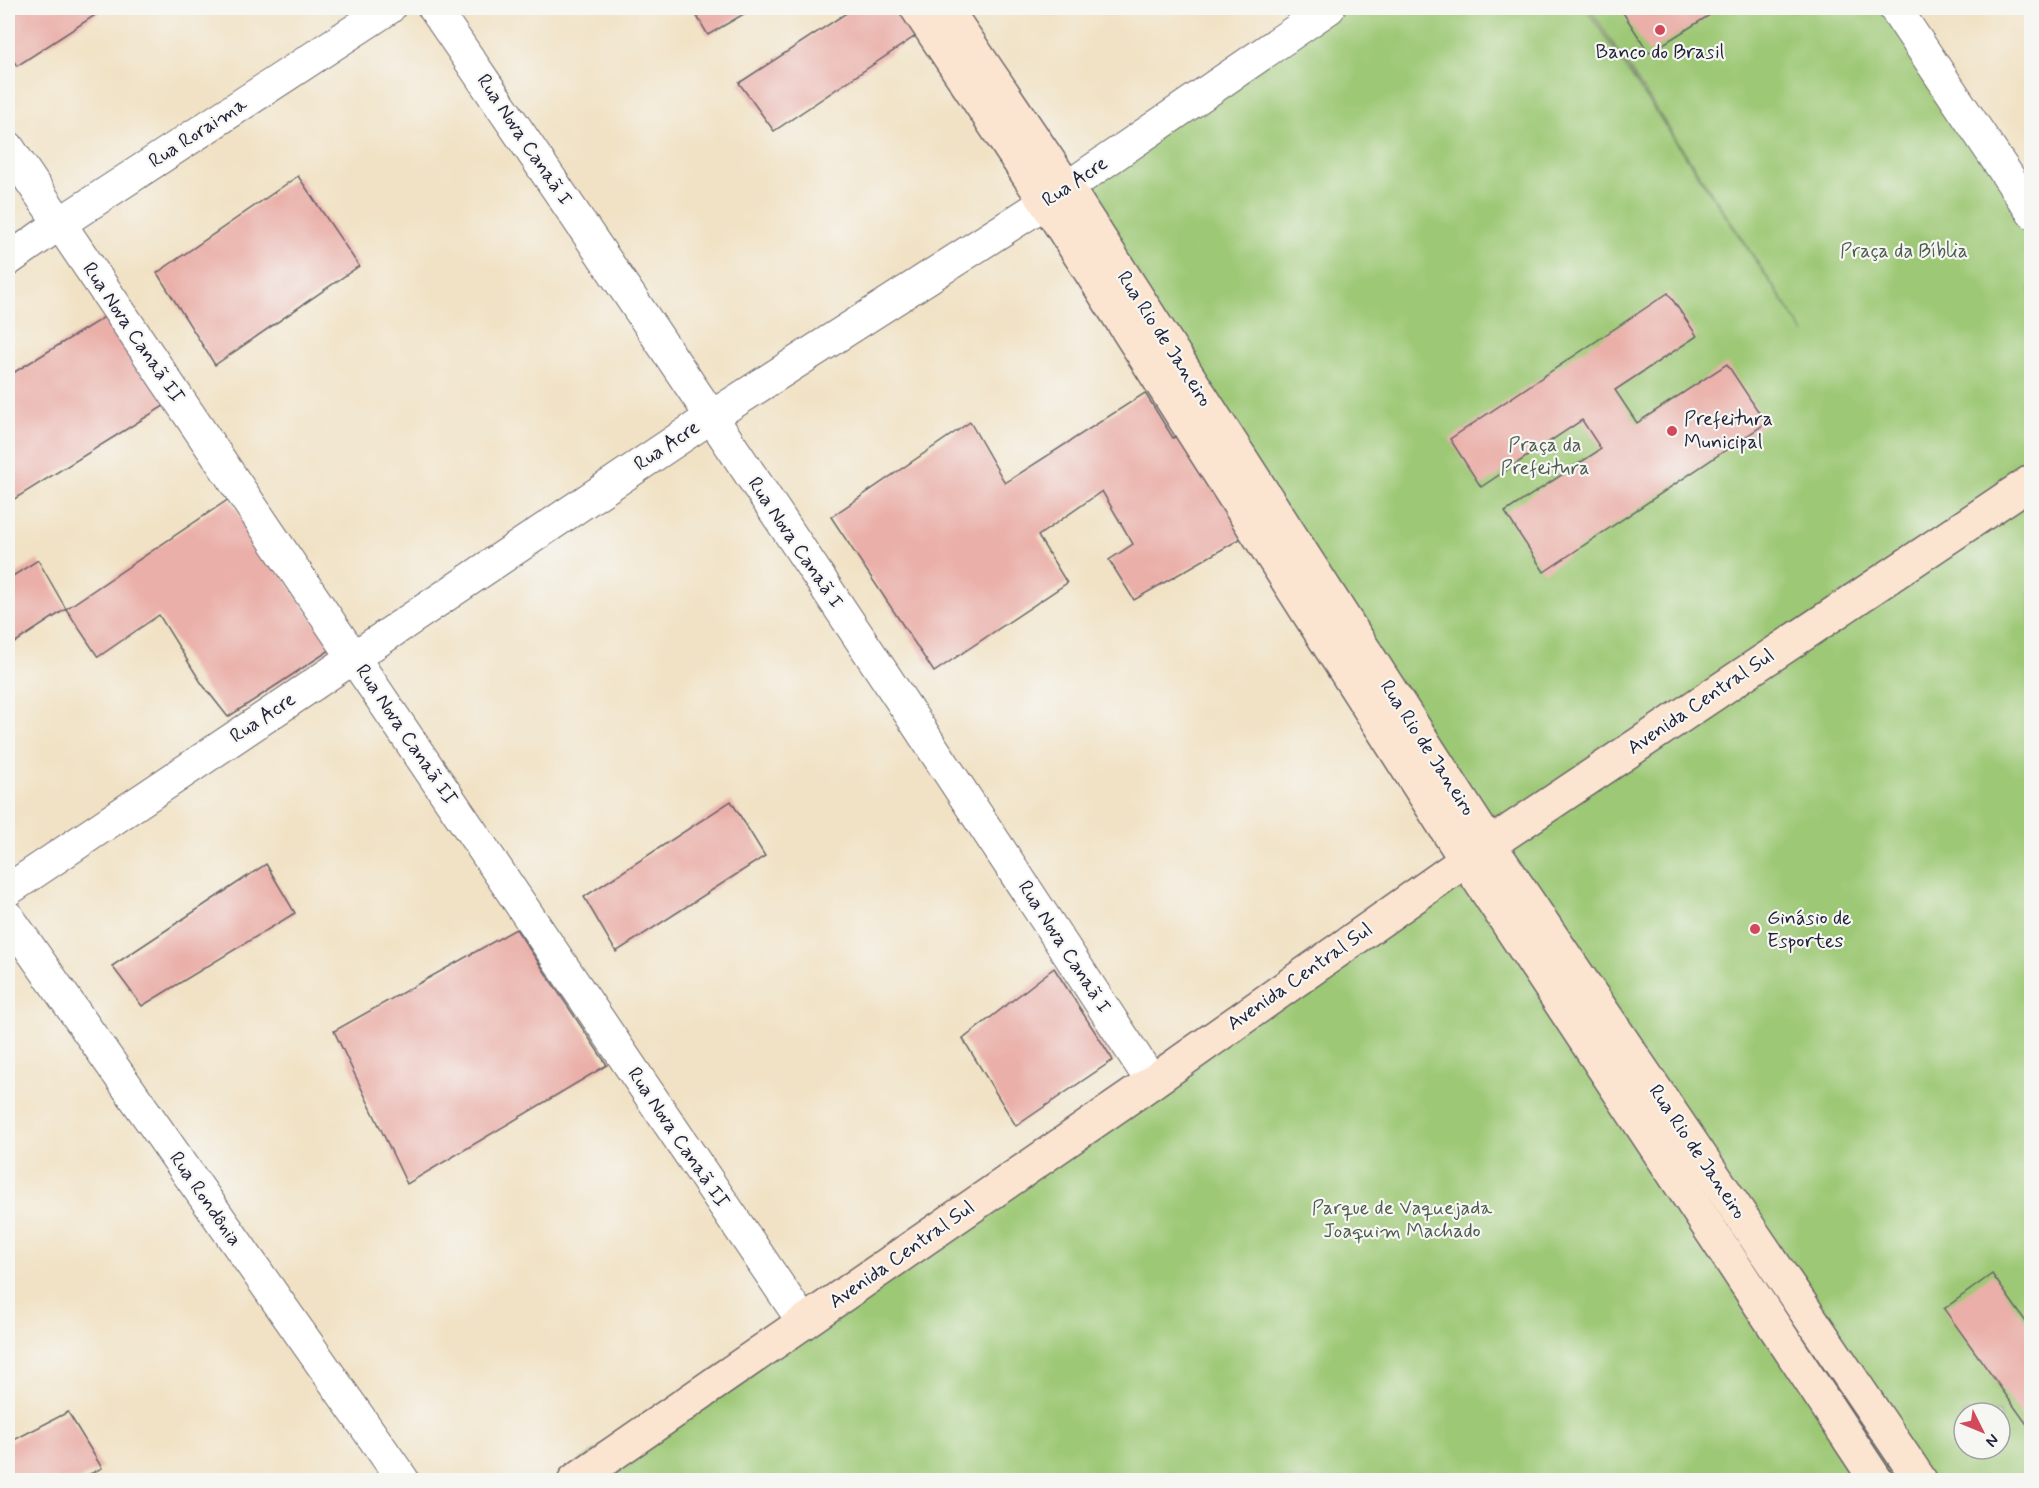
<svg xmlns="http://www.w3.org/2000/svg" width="2039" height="1488" font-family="Mynerve,sans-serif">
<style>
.green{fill:#9dc875;stroke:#607558;stroke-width:1.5;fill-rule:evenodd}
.building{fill:#eaafa8}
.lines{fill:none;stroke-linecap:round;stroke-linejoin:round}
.street-casing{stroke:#6a656b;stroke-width:34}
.secondary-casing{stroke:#6a656b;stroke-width:36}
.street{stroke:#fff;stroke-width:32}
.secondary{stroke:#fce5d0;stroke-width:33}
.poi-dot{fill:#d1495b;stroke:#f6f6f2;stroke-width:2}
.labels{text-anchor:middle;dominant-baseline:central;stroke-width:4.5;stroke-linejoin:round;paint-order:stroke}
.poi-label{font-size:20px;fill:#22223b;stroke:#f6f6f2;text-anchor:start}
.street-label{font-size:20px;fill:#22223b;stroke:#f6f6f2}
.park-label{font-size:20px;fill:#4d5c4f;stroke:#f6f6f2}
</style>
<rect width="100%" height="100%" fill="#f6f6f2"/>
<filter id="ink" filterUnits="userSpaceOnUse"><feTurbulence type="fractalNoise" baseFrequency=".0167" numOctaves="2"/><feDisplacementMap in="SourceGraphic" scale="12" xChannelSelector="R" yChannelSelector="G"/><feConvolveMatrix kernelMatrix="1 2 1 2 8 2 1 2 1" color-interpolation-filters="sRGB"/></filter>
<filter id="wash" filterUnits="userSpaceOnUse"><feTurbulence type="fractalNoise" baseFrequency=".008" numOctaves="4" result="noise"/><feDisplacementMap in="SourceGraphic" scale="24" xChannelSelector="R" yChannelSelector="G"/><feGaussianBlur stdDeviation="1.35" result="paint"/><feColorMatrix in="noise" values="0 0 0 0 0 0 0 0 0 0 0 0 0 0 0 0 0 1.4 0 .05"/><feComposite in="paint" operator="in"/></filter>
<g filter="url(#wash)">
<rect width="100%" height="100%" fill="#f1e2c5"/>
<path class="green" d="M1311 8H1586L1805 334 1589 8H1895L2031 212V1480H553L1466 860 1046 202ZM1964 1413H2000V1449H1964Z"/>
<g id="blocks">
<g class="building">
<polygon points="8,8 106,8 17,66 8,53"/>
<polygon points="692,8 754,8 708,35"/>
<polygon points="854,8 898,8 917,35 774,131 739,83"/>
<polygon points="1620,8 1721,8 1649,53"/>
<polygon points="298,176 359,266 215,365 157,273"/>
<polygon points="1668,293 1697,336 1615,390 1637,423 1727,364 1766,423 1544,572 1505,512 1601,449 1582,420 1481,487 1450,439"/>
<polygon points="106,316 167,404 8,503 8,376"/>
<polygon points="1145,393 1173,438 1189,430 1254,531 1134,600 1109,560 1133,544 1102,491 1038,536 1067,583 934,672 831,517 970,422 1005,483"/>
<polygon points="229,499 333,648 228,717 202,684 159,615 98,657 66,609"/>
<polygon points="38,560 66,609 8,647 8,579"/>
<polygon points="731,801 765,856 616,952 584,897"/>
<polygon points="266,864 295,913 142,1006 112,966"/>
<polygon points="516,929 607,1065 407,1184 334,1031"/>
<polygon points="1054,968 1113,1060 1016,1126 963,1039"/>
<polygon points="1992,1274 2031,1329 2031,1430 1944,1309"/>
<polygon points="68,1412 102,1468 78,1480 8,1480 8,1443"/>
</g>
</g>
</g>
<g filter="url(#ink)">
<use href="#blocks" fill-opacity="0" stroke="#6a656b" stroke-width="1.5"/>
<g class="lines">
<defs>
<g id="street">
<path d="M434 8C677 363 917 721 1152 1082"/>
<polyline points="1895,8 2032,212"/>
<polyline points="8,147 804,1323"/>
<polyline points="8,260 59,224 389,8"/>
<polyline points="8,890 711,417 1046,202 1329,8"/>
<polyline points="8,917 403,1480"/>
</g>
<g id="secondary">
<polyline points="917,8 1046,202 1466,860 1876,1480"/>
<polyline points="945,8 1067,188 1489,844 1920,1480"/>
<polyline points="575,1480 1152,1082 1466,860 2032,481"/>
</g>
</defs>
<use href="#street" class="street-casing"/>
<use href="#secondary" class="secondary-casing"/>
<use href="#street" class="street"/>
<use href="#secondary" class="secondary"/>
</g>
</g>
<g class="poi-dot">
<circle cx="1660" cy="30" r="6"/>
<circle cx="1672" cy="431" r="6"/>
<circle cx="1755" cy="929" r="6"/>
</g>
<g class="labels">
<g class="poi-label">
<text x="1660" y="52" text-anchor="middle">Banco do Brasil</text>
<text x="1684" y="419">Prefeitura<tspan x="1684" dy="23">Municipal</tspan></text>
<text x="1767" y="918">Ginásio de<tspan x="1767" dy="23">Esportes</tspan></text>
</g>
<g class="street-label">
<text transform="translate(198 133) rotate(-33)">Rua Roraima</text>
<text transform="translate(524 140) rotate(56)">Rua Nova Canaã I</text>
<text transform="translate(1075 182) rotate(-34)">Rua Acre</text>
<text transform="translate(133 333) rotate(56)">Rua Nova Canaã II</text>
<text transform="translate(1164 339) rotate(57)">Rua Rio de Janeiro</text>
<text transform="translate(667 446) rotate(-34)">Rua Acre</text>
<text transform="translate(795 543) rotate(56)">Rua Nova Canaã I</text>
<text transform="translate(1701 702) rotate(-34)">Avenida Central Sul</text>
<text transform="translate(263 718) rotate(-34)">Rua Acre</text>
<text transform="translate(406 735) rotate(56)">Rua Nova Canaã II</text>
<text transform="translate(1427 748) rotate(57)">Rua Rio de Janeiro</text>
<text transform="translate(1064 947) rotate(57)">Rua Nova Canaã I</text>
<text transform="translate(1300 977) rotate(-35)">Avenida Central Sul</text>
<text transform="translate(678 1138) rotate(56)">Rua Nova Canaã II</text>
<text transform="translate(1697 1152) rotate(56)">Rua Rio de Janeiro</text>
<text transform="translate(205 1199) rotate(55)">Rua Rondônia</text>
<text transform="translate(902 1255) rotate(-35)">Avenida Central Sul</text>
</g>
<g class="park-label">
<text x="1904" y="251">Praça da Bíblia</text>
<text x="1545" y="445">Praça da<tspan x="1545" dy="23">Prefeitura</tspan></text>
<text x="1402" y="1208">Parque de Vaquejada<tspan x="1402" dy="23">Joaquim Machado</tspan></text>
</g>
</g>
<rect width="2039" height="1488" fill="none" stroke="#f6f6f2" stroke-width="30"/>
<g transform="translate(1982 1431) rotate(133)"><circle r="28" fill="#f6f6f2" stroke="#a1a1a9" stroke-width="1.5"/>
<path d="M0-4.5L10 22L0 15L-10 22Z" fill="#d1495b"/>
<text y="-9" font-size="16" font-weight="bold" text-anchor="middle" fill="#22223b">N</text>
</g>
</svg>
